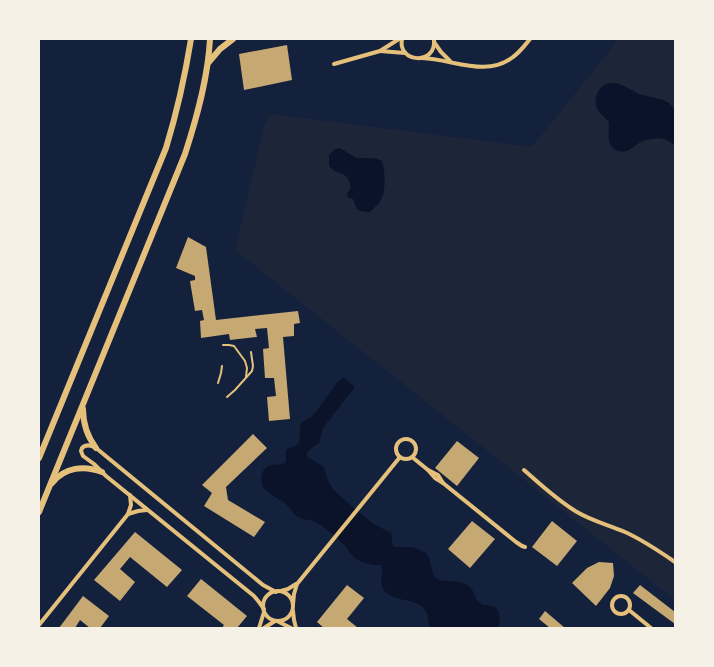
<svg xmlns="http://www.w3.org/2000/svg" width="714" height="667" font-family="Mulish,sans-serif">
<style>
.green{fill:#1d2539}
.water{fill:#0b132b}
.building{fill:#c6a872}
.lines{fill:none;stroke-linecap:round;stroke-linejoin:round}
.service{stroke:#e5c07b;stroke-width:2}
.minor{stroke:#e5c07b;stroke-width:4}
.secondary{stroke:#e5c07b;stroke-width:6}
</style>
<rect width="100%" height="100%" fill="#14213d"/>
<polygon class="green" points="619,39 675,39 675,600 235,250 264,128 270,114 532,147"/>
<g class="water">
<path d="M616 83 624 86 639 94 663 100 669 103 675 110V145C666 140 662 137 652 139 649 139 645 140 643 141 633 145 627 157 614 149 612 147 610 144 609 141 608 135 609 128 609 122 606 118 601 115 598 110 593 103 596 91 603 86 606 83 611 83 616 83Z"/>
<path d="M340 148 356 158H374L382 161C385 170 386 189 382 198 380 203 374 208 370 212 358 212 356 209 353 199L348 198 347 194 351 187C348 176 347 176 338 172 334 171 331 168 329 166V155L335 149Z"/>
<path d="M343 377 355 387 323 428 319 443 310 449 307 453V457L321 465 324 468 328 480 333 489 340 496 372 523 391 533C393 538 391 543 394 547H413L426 553 429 557 433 574 437 579C447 583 462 579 470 587 475 592 475 600 480 603 483 606 486 605 489 605 502 608 500 618 499 628H430C427 622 429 615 425 610 416 596 390 604 382 587 379 580 384 572 381 565 378 565 376 565 372 565 368 564 362 562 358 560 352 557 349 551 345 546 338 539 330 532 322 526 312 518 310 522 300 518 294 516 291 509 287 505 278 496 257 492 262 474 266 461 277 467 285 463L286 461V450C289 447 295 447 298 444 302 439 298 430 301 423L312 416 316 412 335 385Z"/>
</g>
<g class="building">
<polygon points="287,45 292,80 244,90 239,54"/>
<polygon points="188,237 206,247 216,320 298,311 300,323 294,324 294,336 283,337 290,419 269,421 267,397 276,396 274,378 265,378 263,349 269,348 267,328 255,329 257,337 230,340 229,334 201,338 200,321 204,320 202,310 195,311 190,281 195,280 195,276 176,268"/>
<polygon points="253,434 267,448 226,487 228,500 265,522 254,537 204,506 212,493 202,485"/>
<polygon points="457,441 479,458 457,486 435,468"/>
<polygon points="472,521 495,539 470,568 448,549"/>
<polygon points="552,521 577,541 557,566 532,547"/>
<polygon points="135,532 182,570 167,587 130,557 120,569 135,582 120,601 94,580"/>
<polygon points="599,562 613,563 614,576 610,588 596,606 572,583 587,568"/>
<polygon points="201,579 247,616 237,628 222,628 224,625 187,596"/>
<polygon points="347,585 364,598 347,619 358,628 324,628 317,622"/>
<polygon points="640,585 675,612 675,624 633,593"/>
<polygon points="83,596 109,616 100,628 90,628 80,620 75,628 59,628"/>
<polygon points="545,611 565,628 550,628 539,619"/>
</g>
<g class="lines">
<g class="service">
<polyline points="223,345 229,345 234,346 245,361 247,368 246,377"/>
<polyline points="218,383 221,373 222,366"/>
<polyline points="227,397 235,390 252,371 253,366 251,352"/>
</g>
<g class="minor">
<path d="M402 39C397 63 437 66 434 39"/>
<polyline points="434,42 441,52 450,61"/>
<polyline points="380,51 405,53"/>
<path d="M422 58C453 59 486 78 513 57 520 52 525 45 530 39"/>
<polyline points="334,64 380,51 399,39"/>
<circle cx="406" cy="449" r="10"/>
<polyline points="412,457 428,470 435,478 443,483 516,542 522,546 525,547"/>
<polyline points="428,470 438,475 443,483"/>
<path d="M524 470C541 485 558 501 577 512 592 521 609 525 625 532 643 540 659 551 675 562"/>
<polyline points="128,514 138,511 147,510"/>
<polyline points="281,591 288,589 296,584"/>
<circle cx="278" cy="606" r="15"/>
<circle cx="621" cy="605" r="9"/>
<polyline points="293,604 294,594 297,584 400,457"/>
<path d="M264 609 259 602 254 596 106 476 94 464 83 456 81 451 82 448C86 444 91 445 96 448L263 585 276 592"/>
<polyline points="629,610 651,628"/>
<polyline points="293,611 294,620 296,628"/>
<polyline points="277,621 291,628"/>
<polyline points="39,625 128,514 131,505 130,495"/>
<polyline points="259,628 264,612"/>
<polyline points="264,628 275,621"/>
</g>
<g class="secondary">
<polyline points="209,62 220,49 233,39"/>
<path d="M83 409C83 423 87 436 96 448"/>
<path d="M39 458 166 148C177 112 185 76 191 39"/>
<path d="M52 483C65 467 84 465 102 472"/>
<path d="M39 512 185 154C197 117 208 78 210 39"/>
</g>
</g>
<rect width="714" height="667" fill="none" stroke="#f6f1e7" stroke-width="80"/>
</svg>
